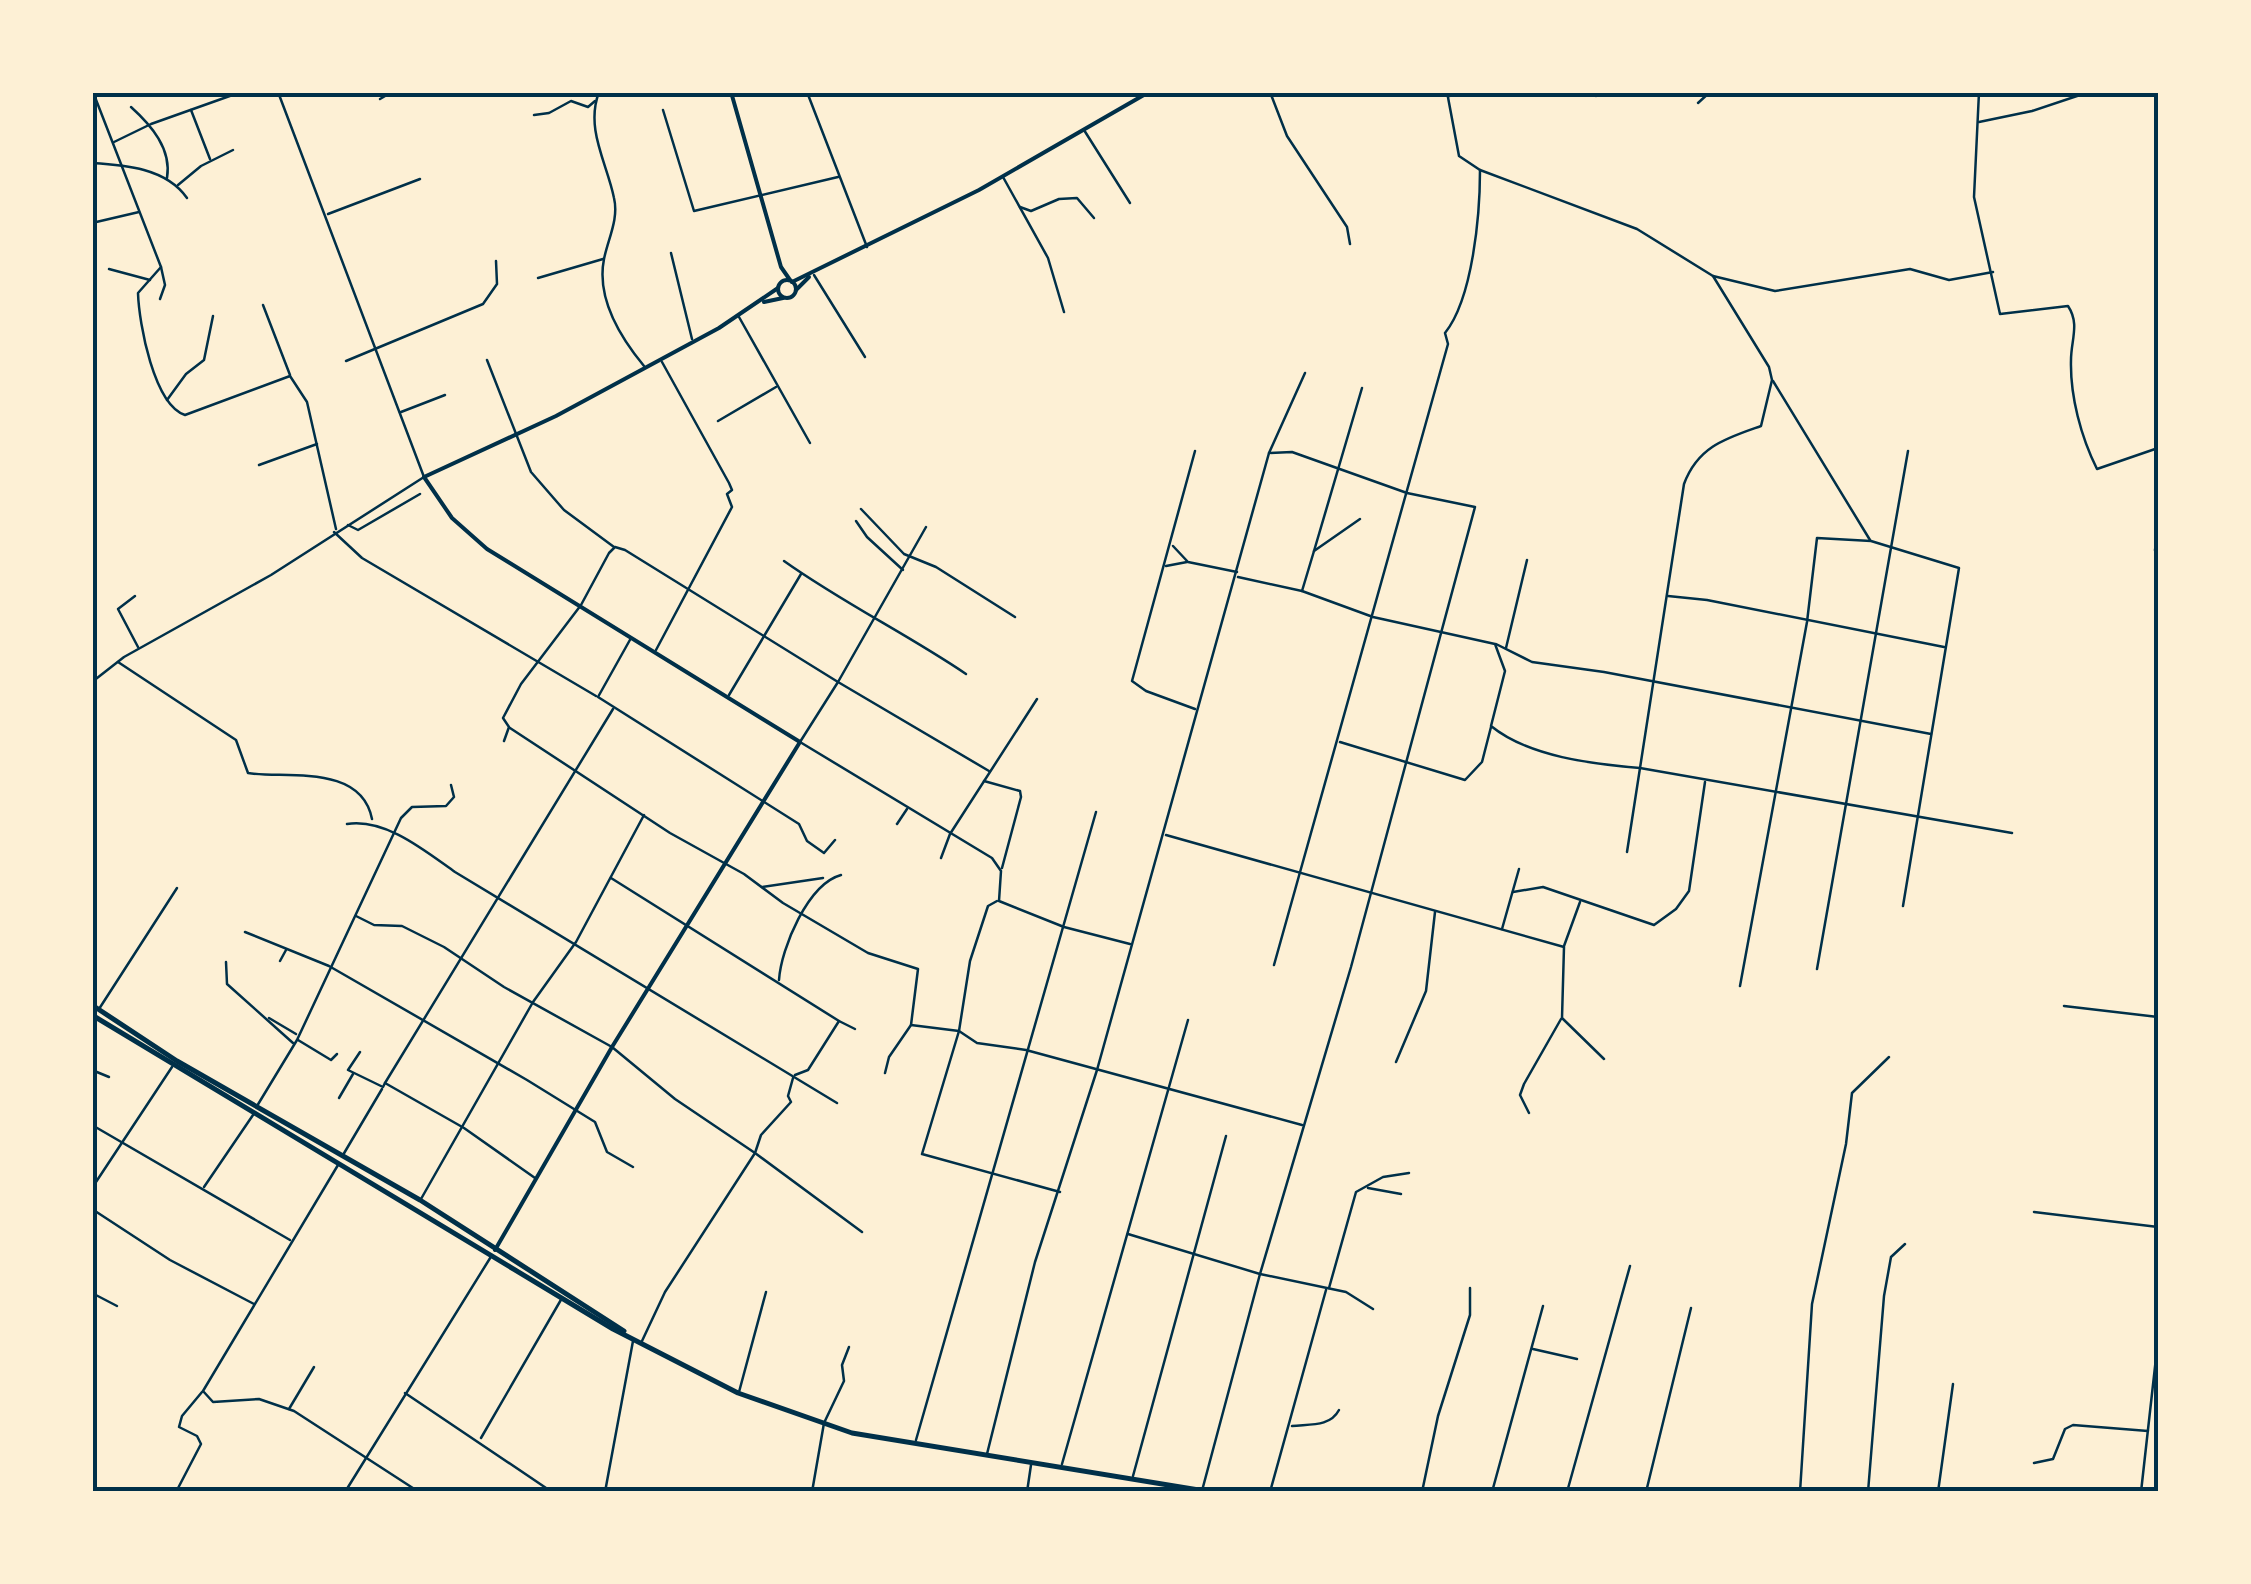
<svg xmlns="http://www.w3.org/2000/svg" width="2251" height="1584" font-family="'Varela Round',sans-serif">
<style>
.lines{fill:none;stroke-linecap:round;stroke-linejoin:round}
.minor{stroke:#003049;stroke-width:2.5}
.tertiary{stroke:#003049;stroke-width:4}
.trunk{stroke:#003049;stroke-width:5}
.neatline{fill:none;stroke:#003049;stroke-width:4}
</style>
<rect width="100%" height="100%" fill="#fdf0d5"/>
<g class="lines">
<g class="minor">
<path d="M93 92 161 267 138 293C139 324 154 405 185 415L290 376 307 402 336 529"/>
<path d="M599 92C585 129 607 163 614 198 619 219 608 239 604 259 596 299 620 337 644 366"/>
<polyline points="807,92 867,247"/>
<polyline points="1270,92 1287,136 1347,227 1350,244"/>
<polyline points="1447,92 1459,156 1480,170 1637,229 1713,276 1775,291 1910,269 1949,280 1993,272"/>
<polyline points="1594,92 1596,96"/>
<path d="M1979 92 1974 197 2000 314 2068 306C2080 324 2071 340 2071 360 2070 396 2081 437 2097 469L2158 448"/>
<polyline points="1449,96 1472,92"/>
<polyline points="380,99 392,92"/>
<polyline points="1698,103 1710,92"/>
<path d="M131 107C151 125 172 149 167 178"/>
<polyline points="191,110 210,159"/>
<polyline points="663,110 694,211 838,177"/>
<polyline points="534,115 549,113 571,101 588,107 595,101"/>
<polyline points="1979,122 2032,111 2089,92"/>
<polyline points="1084,130 1130,203"/>
<polyline points="114,142 151,124 241,92"/>
<path d="M92 163C125 165 166 168 187 198"/>
<polyline points="1003,177 1048,258 1064,312"/>
<polyline points="178,185 201,166 233,150"/>
<polyline points="1020,207 1031,211 1059,199 1077,198 1094,218"/>
<polyline points="328,214 420,179"/>
<polyline points="92,223 139,212"/>
<polyline points="671,253 692,339"/>
<polyline points="109,269 150,280"/>
<polyline points="814,275 865,357"/>
<polyline points="538,278 603,259"/>
<polyline points="160,299 165,285 161,267"/>
<polyline points="263,305 290,375"/>
<polyline points="739,317 810,443"/>
<polyline points="487,360 531,472 564,510 614,547"/>
<polyline points="346,361 483,304 497,284 496,261"/>
<polyline points="1773,381 1870,540"/>
<polyline points="167,400 186,374 204,360 213,316"/>
<polyline points="401,412 445,395"/>
<polyline points="718,421 776,387"/>
<polyline points="1195,451 1132,681 1146,691 1195,709"/>
<polyline points="259,465 317,444"/>
<polyline points="861,509 904,554 936,567 1015,617"/>
<polyline points="856,521 867,537 903,570"/>
<polyline points="348,525 358,530 420,494"/>
<polyline points="926,527 838,682 989,771"/>
<polyline points="2158,529 2155,550 2158,566"/>
<polyline points="334,532 362,558 596,696"/>
<polyline points="1173,546 1188,562 1237,572"/>
<polyline points="1314,551 1362,388"/>
<path d="M784 561C843 603 907 634 966 674"/>
<polyline points="1166,566 1187,562"/>
<path d="M1238 577 1302 591 1373 617 1495 644 1505 671 1491 726C1529 757 1593 764 1640 768L2012 833"/>
<polyline points="1302,591 1314,551 1360,519"/>
<polyline points="135,596 118,609 138,647"/>
<polyline points="1668,596 1707,600 1944,647"/>
<polyline points="631,638 598,697 799,824 807,841 824,853 835,840"/>
<polyline points="1496,644 1532,662 1604,672 1931,734"/>
<polyline points="1506,648 1527,560"/>
<polyline points="656,650 732,507 727,494 732,490 729,483 662,362"/>
<path d="M118 662 236 740 248 773C285 779 361 763 372 819"/>
<polyline points="92,682 124,657 271,575 424,477 278,92"/>
<polyline points="729,695 801,574"/>
<polyline points="510,728 670,833 744,874 783,903 868,953 918,969 911,1025 889,1057 885,1073"/>
<polyline points="504,741 509,727 503,718 521,684 581,605 609,553 615,547 625,550 838,682 800,742 992,858 1001,871 999,901 1064,927 1130,944"/>
<polyline points="1340,742 1465,780 1482,762 1491,727"/>
<polyline points="984,781 1020,791 1021,797 1002,868"/>
<path d="M347 824C385 818 424 850 455 872L837 1103"/>
<polyline points="897,824 907,809"/>
<polyline points="1166,835 1564,947 1562,1018 1604,1059"/>
<path d="M1627 852 1684 484C1698 446 1727 438 1761 426L1772 380 1769 367 1713 276"/>
<polyline points="941,858 950,834 1037,699"/>
<polyline points="611,878 839,1021 808,1070 795,1075"/>
<polyline points="762,887 823,878"/>
<polyline points="1513,892 1543,887 1654,925 1676,909 1689,891 1705,782"/>
<polyline points="997,901 988,906 970,961 959,1031 922,1154 1060,1192"/>
<polyline points="356,916 374,925 402,926 444,947 504,987 612,1047 675,1099 755,1153 665,1292 642,1341"/>
<polyline points="1502,929 1519,869"/>
<polyline points="245,932 329,966 527,1080 595,1122 607,1152 633,1167"/>
<polyline points="1564,946 1580,902"/>
<polyline points="280,961 286,950"/>
<polyline points="226,962 227,984 293,1043"/>
<path d="M1274 965 1448 344 1445 333C1473 298 1480 214 1480 170"/>
<polyline points="1817,969 1908,451"/>
<path d="M779 980C781 948 808 884 841 875"/>
<polyline points="1740,986 1807,622 1817,538 1871,541 1959,568 1903,906"/>
<polyline points="2064,1006 2158,1017"/>
<polyline points="99,1009 177,888"/>
<polyline points="269,1018 296,1034"/>
<polyline points="839,1021 855,1029"/>
<polyline points="911,1025 959,1031 977,1043 1026,1050 1302,1125"/>
<polyline points="298,1040 331,1060 337,1054"/>
<polyline points="360,1052 348,1070 383,1087 385,1083 464,1128 535,1178"/>
<polyline points="1396,1062 1426,991 1435,912"/>
<polyline points="92,1070 109,1077"/>
<polyline points="793,1078 788,1096 791,1102 761,1135 755,1153 862,1232"/>
<polyline points="385,1083 613,709"/>
<polyline points="339,1098 353,1074"/>
<polyline points="257,1106 297,1040 401,818 412,807 446,806 454,797 451,785"/>
<polyline points="1529,1113 1520,1095 1524,1084 1561,1019"/>
<polyline points="92,1125 290,1240"/>
<polyline points="343,1155 382,1089"/>
<polyline points="338,1165 203,1391 213,1402 259,1399 294,1411 419,1492"/>
<polyline points="204,1187 253,1115"/>
<polyline points="92,1188 172,1067"/>
<polyline points="1368,1188 1401,1194"/>
<polyline points="421,1199 533,1002 576,942 644,815"/>
<polyline points="92,1209 170,1260 254,1304"/>
<polyline points="2034,1212 2158,1227"/>
<polyline points="1128,1234 1260,1274 1346,1292 1373,1309"/>
<polyline points="1329,1288 1356,1192 1383,1177 1409,1173"/>
<polyline points="92,1293 117,1306"/>
<polyline points="1533,1349 1577,1359"/>
<polyline points="739,1392 766,1292"/>
<polyline points="405,1393 552,1492"/>
<polyline points="289,1409 314,1367"/>
<path d="M1292 1426C1310 1424 1330 1427 1339 1410"/>
<polyline points="481,1438 562,1298"/>
<polyline points="916,1440 1096,812"/>
<polyline points="987,1454 1035,1262 1097,1070 1269,453 1305,373"/>
<polyline points="2034,1463 2053,1459 2065,1429 2073,1425 2148,1431"/>
<polyline points="1062,1464 1188,1020"/>
<polyline points="1133,1476 1226,1136"/>
<polyline points="1203,1487 1260,1274 1351,967 1475,507 1407,493 1292,452 1269,453"/>
<polyline points="176,1492 201,1444 197,1436 179,1427 182,1416 202,1392"/>
<polyline points="345,1492 492,1255"/>
<polyline points="605,1492 633,1341"/>
<polyline points="812,1492 824,1423 844,1381 842,1365 849,1347"/>
<polyline points="1027,1492 1031,1465"/>
<polyline points="1270,1492 1326,1290"/>
<polyline points="1422,1492 1438,1416 1470,1315 1470,1288"/>
<polyline points="1492,1492 1543,1306"/>
<polyline points="1567,1492 1630,1266"/>
<polyline points="1646,1492 1691,1308"/>
<polyline points="1800,1492 1812,1304 1846,1144 1852,1093 1889,1057"/>
<polyline points="1868,1492 1884,1296 1891,1257 1905,1244"/>
<polyline points="1938,1492 1953,1384"/>
<polyline points="2141,1492 2158,1340"/>
</g>
<g class="tertiary">
<polyline points="731,92 781,267 790,280"/>
<circle cx="787" cy="289" r="9"/>
<polyline points="792,282 979,190 1149,92"/>
<polyline points="796,290 809,277"/>
<polyline points="764,302 783,298"/>
<polyline points="495,1250 612,1047 800,742 487,549 452,518 424,477 556,416 719,328 778,288"/>
</g>
<g class="trunk">
<polyline points="92,1005 177,1061 420,1200 624,1331"/>
<polyline points="92,1015 613,1329 738,1393 852,1433 1211,1492"/>
</g>
</g>
<rect width="2251" height="1584" fill="none" stroke="#fdf0d5" stroke-width="190"/>
<rect x="95" y="95" width="2061" height="1394" class="neatline"/>
</svg>
